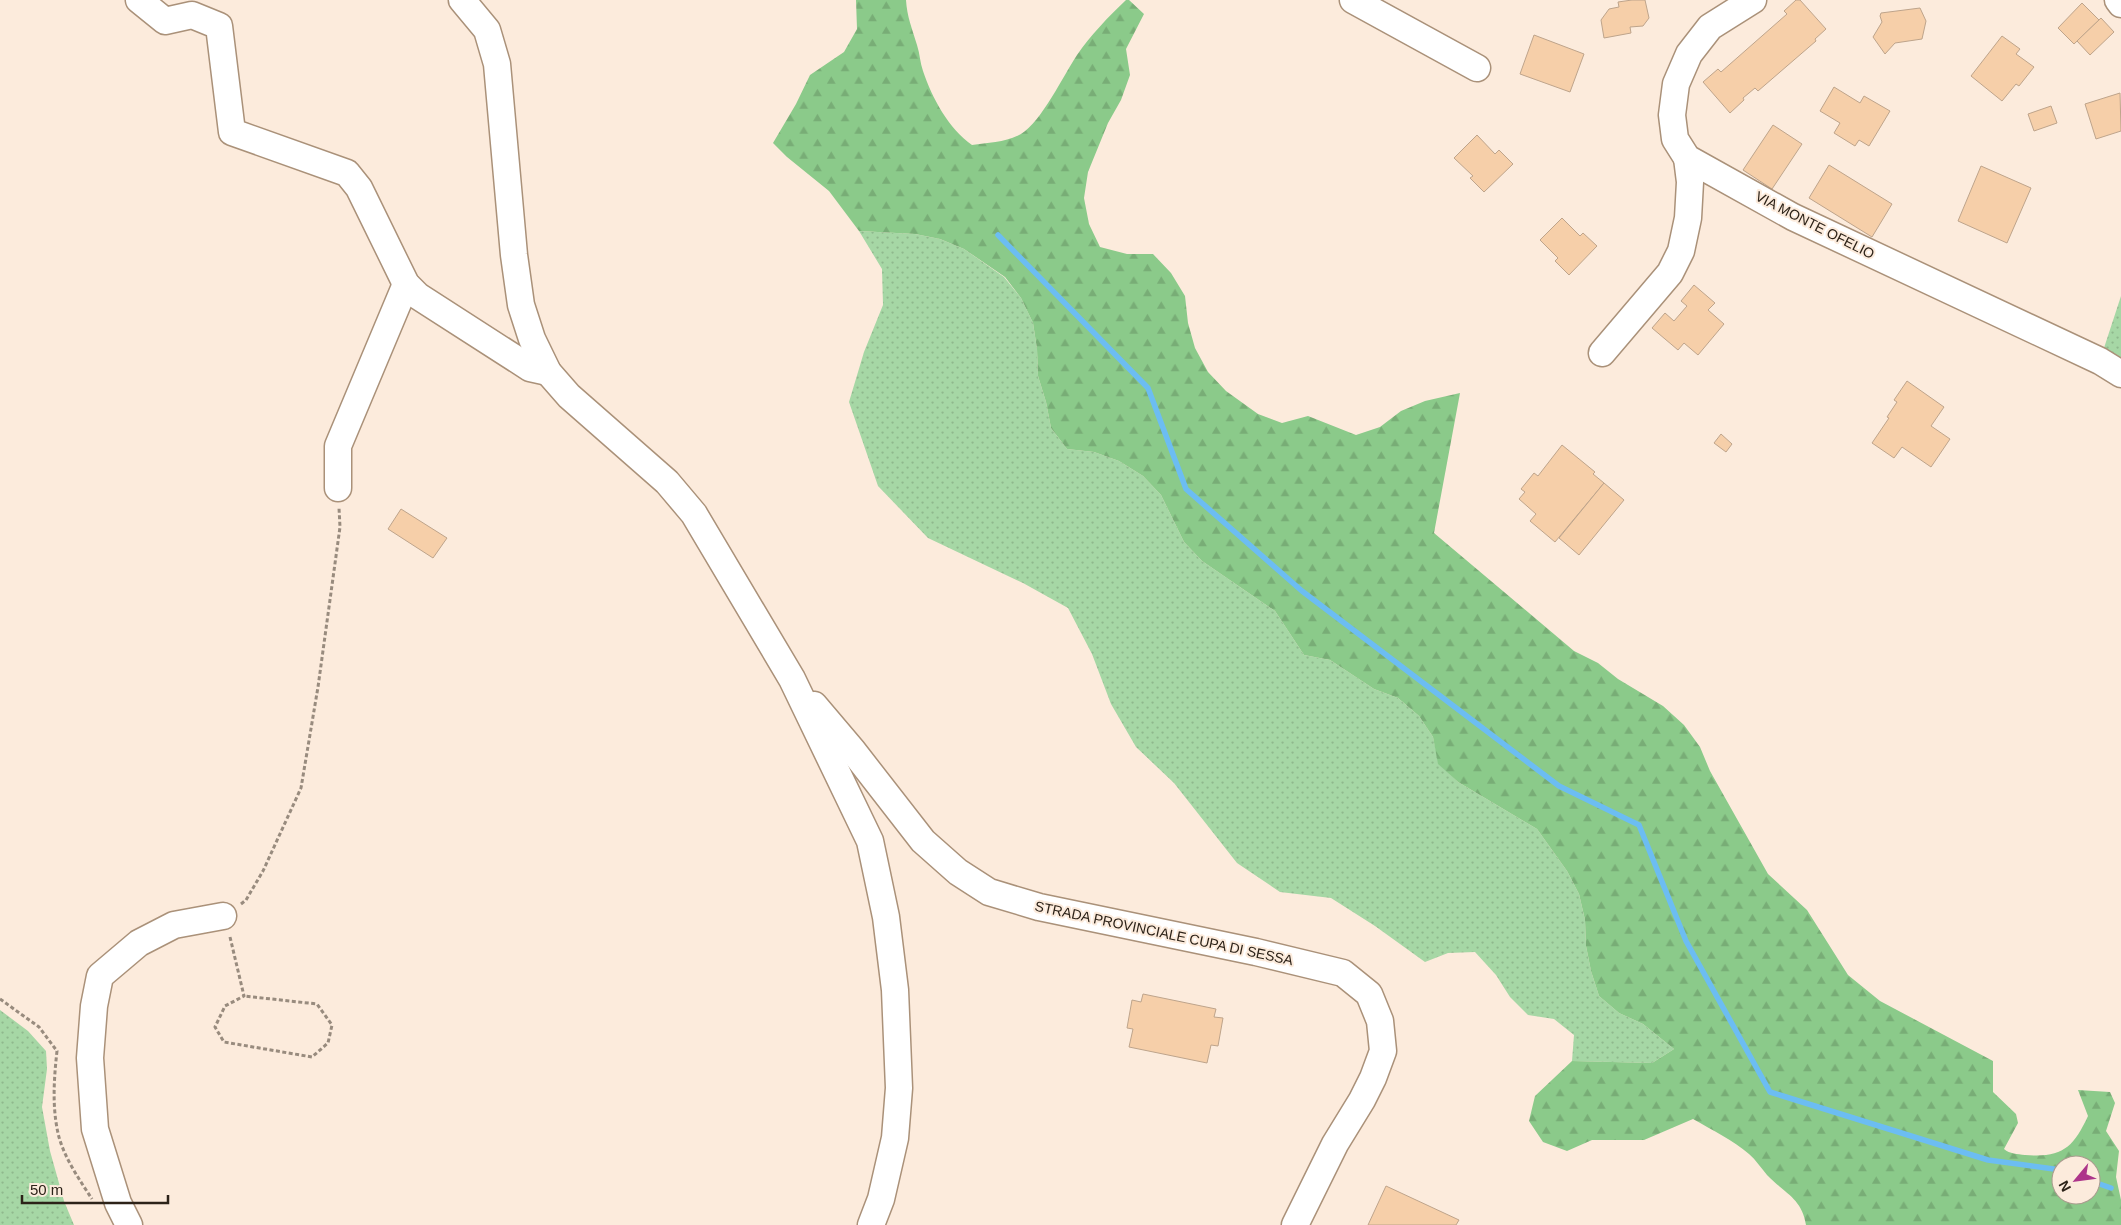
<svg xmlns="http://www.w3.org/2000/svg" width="2121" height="1225" font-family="Helvetica,sans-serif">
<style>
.grass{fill:url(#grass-dots)}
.forest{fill:url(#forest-firs);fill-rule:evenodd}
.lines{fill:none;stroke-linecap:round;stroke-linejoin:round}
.stream{stroke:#6cbdf2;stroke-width:5.5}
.building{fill:#f6cfa9;stroke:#bea48b}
.minor-casing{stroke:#aa9179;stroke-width:29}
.path{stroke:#988b7e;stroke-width:3;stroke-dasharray:4 2.5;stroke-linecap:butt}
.minor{stroke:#fff;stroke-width:26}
.labels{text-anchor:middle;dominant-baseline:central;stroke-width:4;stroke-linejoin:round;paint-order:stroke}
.street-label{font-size:14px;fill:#2c2218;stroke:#fcebdc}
</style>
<defs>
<pattern id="grass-dots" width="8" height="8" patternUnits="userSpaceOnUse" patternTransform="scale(1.25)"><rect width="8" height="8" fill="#a6d7a5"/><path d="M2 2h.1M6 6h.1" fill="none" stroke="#8fb88d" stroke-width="1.8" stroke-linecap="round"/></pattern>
<pattern id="forest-firs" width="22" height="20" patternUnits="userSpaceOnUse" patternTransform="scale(1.25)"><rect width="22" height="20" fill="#8bca8a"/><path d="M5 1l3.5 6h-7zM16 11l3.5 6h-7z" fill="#78ad76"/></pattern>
</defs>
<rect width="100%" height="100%" fill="#fcebdc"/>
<g class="grass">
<polygon points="859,231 915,234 940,239 964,249 1004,277 1021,298 1033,323 1037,349 1038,376 1046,402 1051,428 1067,449 1094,452 1119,461 1143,476 1161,495 1184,542 1202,561 1275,611 1304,655 1330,660 1374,689 1398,698 1419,716 1433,737 1439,764 1458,782 1537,829 1567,871 1579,894 1585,920 1586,946 1591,971 1599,996 1619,1013 1643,1024 1674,1049 1652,1063 1572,1061 1574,1035 1554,1019 1528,1015 1510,997 1496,975 1475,952 1448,953 1425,962 1375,926 1331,898 1280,892 1237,863 1174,783 1136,747 1111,704 1092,654 1068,608 1023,583 928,538 878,486 849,402 864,352 883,305 882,269"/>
<polygon points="2121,296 2121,364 2103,351"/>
<polygon points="0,1010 28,1031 46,1051 47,1069 42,1107 50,1151 64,1201 74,1225 0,1225"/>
</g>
<path class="forest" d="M856 0H906C907 17 912 28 917 45 920 54 920 63 923 71 932 98 949 129 972 145 988 143 1007 142 1021 134 1042 121 1063 76 1077 55 1091 35 1108 17 1126 0H1129L1144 14 1126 49 1130 75 1121 100 1108 123 1088 172 1084 198 1089 224 1100 247 1127 254H1153L1171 273 1185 296 1188 323 1195 348 1208 372 1226 391 1258 414 1282 423 1308 416 1356 435 1380 427 1401 411 1425 401 1460 393 1434 533 1574 651 1598 663 1618 679 1663 706 1684 725 1700 747 1710 771 1768 874 1807 910 1848 975 1880 1001 1993 1061V1092L2016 1114 2018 1123 2004 1149C2010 1154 2017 1154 2025 1155 2062 1158 2073 1148 2088 1116L2078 1090 2110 1092 2115 1103 2106 1131 2119 1151 2116 1177 2121 1200V1225H1806C1802 1198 1784 1193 1767 1175 1761 1168 1756 1160 1749 1154 1733 1140 1712 1130 1693 1119L1644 1140H1592L1567 1151 1543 1142 1529 1121 1535 1096 1572 1061 1652 1063 1674 1049 1643 1024 1619 1013 1599 996 1591 971 1586 946 1585 920 1579 894 1567 871 1537 829 1458 782 1438 764 1433 737 1419 716 1398 698 1374 689 1330 660 1304 655 1275 611 1202 561 1184 542 1161 495 1143 476 1119 461 1094 452 1067 449 1051 428 1046 402 1038 376 1037 349 1033 323 1021 298 1005 277 964 249 940 239 915 234 859 231 829 191 787 157 773 143 796 104 810 75 844 52 857 29ZM2061 1165H2091V1195H2061Z"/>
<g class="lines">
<g class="stream">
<polyline points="998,235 1148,388 1186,489 1302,591 1559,786 1639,825 1686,941 1770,1092 1988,1160 2061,1170"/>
<polyline points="2091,1181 2111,1188"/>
</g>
</g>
<g class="building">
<polygon points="1632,0 1645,0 1649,18 1643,26 1630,27 1631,33 1604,38 1601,20 1609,9 1619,7 1618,2"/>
<polygon points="1796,0 1800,0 1826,29 1815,39 1816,41 1758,91 1755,88 1743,98 1744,100 1730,113 1703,82 1718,69 1721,72 1787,14 1784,11"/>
<polygon points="2082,3 2099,20 2074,44 2058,28"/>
<polygon points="1920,8 1926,21 1922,39 1895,43 1885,54 1873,37 1882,22 1880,16 1881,13"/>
<polygon points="2101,18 2114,32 2090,55 2077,41"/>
<polygon points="1534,35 1584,54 1570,92 1520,74"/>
<polygon points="2002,36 2020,49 2016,54 2034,67 2019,86 2016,84 2002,101 1971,76"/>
<polygon points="1834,87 1860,103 1864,96 1890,111 1869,146 1859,140 1855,146 1834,133 1840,123 1820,111"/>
<polygon points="2120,93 2121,131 2096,139 2085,104"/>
<polygon points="2051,106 2057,123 2034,131 2028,114"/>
<polygon points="1773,125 1802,144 1772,189 1743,170"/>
<polygon points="1477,135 1495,154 1499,150 1513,164 1484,192 1470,178 1473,176 1454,158"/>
<polygon points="1829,165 1892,204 1872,237 1809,198"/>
<polygon points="1981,166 2031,188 2007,243 1958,221"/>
<polygon points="1562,218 1580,236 1583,233 1597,246 1569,275 1555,261 1558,258 1540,240"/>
<polygon points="1694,285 1715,303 1708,310 1724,324 1698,355 1684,343 1678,350 1652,328 1665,313 1674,321 1687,306 1681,301"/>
<polygon points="1907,381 1944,407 1931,426 1950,439 1931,467 1902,447 1894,458 1872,443 1889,418 1887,417 1897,402 1894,400"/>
<polygon points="1721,434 1732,444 1726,452 1714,443"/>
<polygon points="1562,445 1595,472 1593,474 1604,483 1555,542 1530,521 1536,514 1519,499 1525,492 1521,489 1534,473 1538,476"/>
<polygon points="1604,483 1624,500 1579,555 1559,538"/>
<polygon points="401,509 447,538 433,558 388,529"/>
<polygon points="1143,994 1216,1009 1214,1017 1223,1018 1218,1046 1211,1045 1207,1063 1129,1047 1133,1029 1127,1028 1132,1000 1141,1002"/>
<polygon points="1386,1186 1459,1220 1456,1225 1368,1225"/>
</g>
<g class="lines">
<defs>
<g id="minor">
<polyline points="139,0 165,21 192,15 219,26 232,132 347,173 359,188 406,284 418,296 530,368 548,372"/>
<polyline points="462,0 487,30 497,64 514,255 521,305 532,339 548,372 569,396 667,482 694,514 792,679 870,841 886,917 895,990 899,1088 895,1138 881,1199 871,1225"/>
<polyline points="1353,0 1477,68"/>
<polyline points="1753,0 1710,27 1689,54 1676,84 1672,115 1675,139 1687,158 1793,217 2100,361 2121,374"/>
<polyline points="2118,0 2121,4"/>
<polyline points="1602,353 1670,273 1681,251 1688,218 1690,182 1687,158"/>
<polyline points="338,488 338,446 406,284"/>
<polyline points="814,705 853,751 923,841 958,872 989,892 1039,907 1256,952 1343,973 1369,994 1380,1021 1383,1051 1373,1078 1362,1100 1335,1144 1295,1225"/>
<polyline points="129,1225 118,1203 95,1129 90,1058 94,1006 100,976 139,943 174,925 223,916"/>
</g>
</defs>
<use href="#minor" class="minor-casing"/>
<g class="path">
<polyline points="241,904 246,900 263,871 301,788 318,687 340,527 339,508"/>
<polyline points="230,937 244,996 225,1006 215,1027 224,1042 312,1057 328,1043 332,1025 317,1004 244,996"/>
<path d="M0 999 39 1027 57 1051C54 1078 52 1106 58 1133 63 1156 79 1179 92 1199"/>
</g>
<use href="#minor" class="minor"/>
</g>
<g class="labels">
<g class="street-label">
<text transform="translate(1815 225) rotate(27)">VIA MONTE OFELIO</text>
<text transform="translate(1164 933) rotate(12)">STRADA PROVINCIALE CUPA DI SESSA</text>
</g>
</g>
<g transform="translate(2076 1180) rotate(241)"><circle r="24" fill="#fcebdc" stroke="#a99b8e"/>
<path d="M0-4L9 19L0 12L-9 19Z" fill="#ad358a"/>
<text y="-8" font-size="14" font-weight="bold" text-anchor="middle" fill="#2c2218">N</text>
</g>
<path d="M22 1195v8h146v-8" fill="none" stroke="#2c2218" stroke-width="2.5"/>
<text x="30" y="1195" font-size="15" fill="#2c2218" stroke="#fcebdc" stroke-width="4" paint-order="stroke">50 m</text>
</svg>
